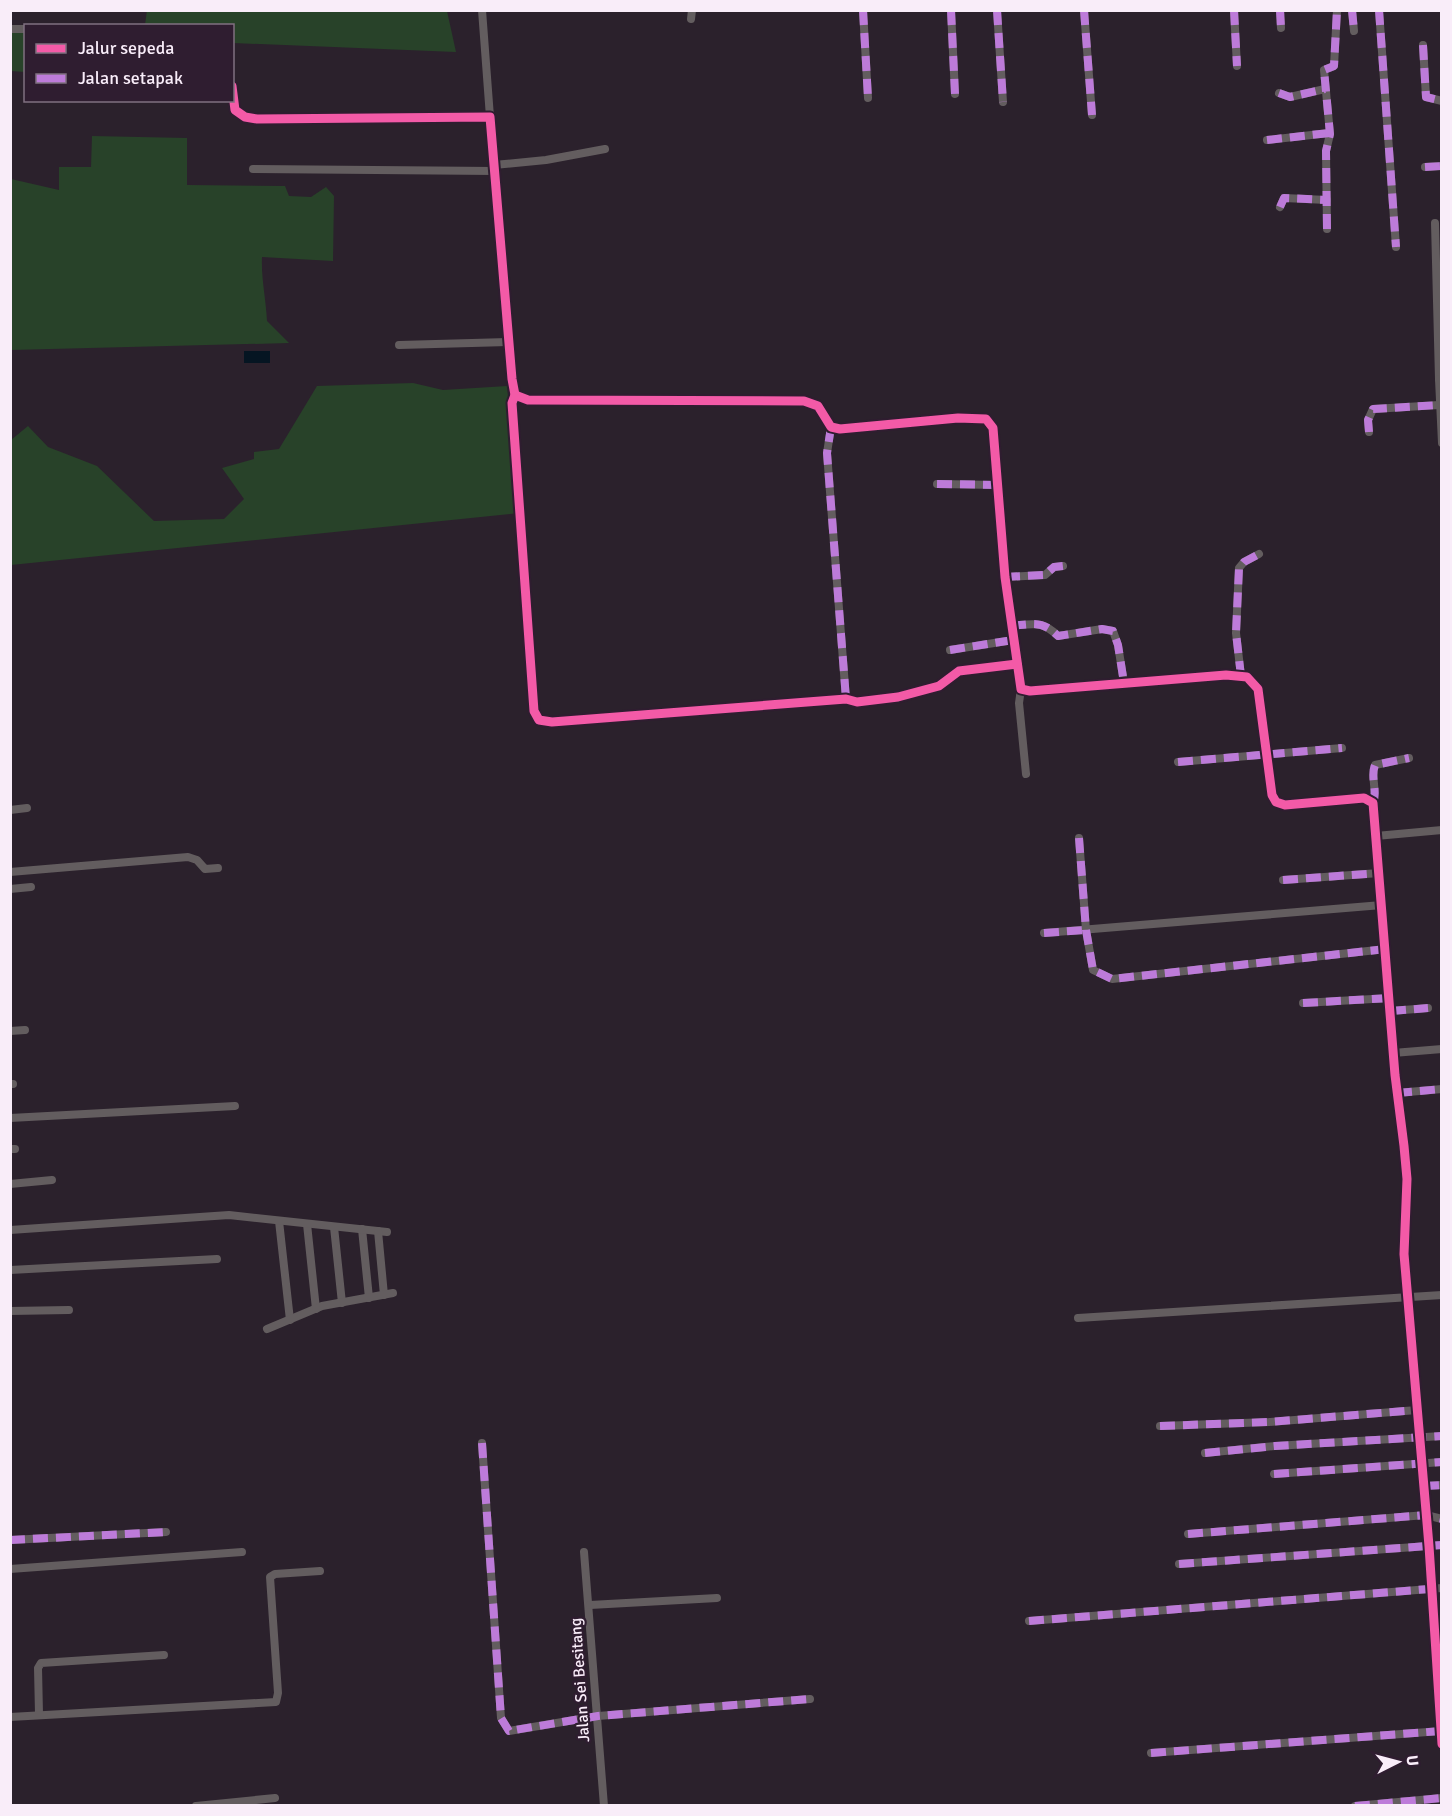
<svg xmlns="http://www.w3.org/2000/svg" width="1452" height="1816" font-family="Signika,sans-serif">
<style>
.green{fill:#284229}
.water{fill:#051522}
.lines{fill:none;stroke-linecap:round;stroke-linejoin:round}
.minor{stroke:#635d5f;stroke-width:8}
.quiet{stroke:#bd7bd9;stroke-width:8;stroke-dasharray:15 8;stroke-linecap:butt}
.cycleway-casing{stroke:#2f1d30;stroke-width:13}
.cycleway{stroke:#f35aa7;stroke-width:9}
.labels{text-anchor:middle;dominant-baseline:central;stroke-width:4.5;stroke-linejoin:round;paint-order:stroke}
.street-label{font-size:16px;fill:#f9edf9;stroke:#2f1d30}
</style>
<rect width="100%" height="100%" fill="#2b212c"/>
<g class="green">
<polygon points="147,10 447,11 456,52 233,43 232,26 145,25"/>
<polygon points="10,29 25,29 25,72 11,71"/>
<path d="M92 136 187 138V185L285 186 289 196 311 197 326 187 334 196 333 261 262 257C261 278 266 299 267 321L289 343 11 350V179L59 190V167H91Z"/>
<polygon points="413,383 443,390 507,386 519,513 11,565 11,440 28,426 48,447 97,466 154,521 224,519 244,499 222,468 254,459 254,452 279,449 317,386"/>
</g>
<rect class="water" x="244" y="351" width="26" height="12"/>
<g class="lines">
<g class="minor">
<polyline points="482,10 490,117"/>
<polyline points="863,10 868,98"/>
<polyline points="951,10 955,94"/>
<polyline points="997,10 1003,102"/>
<polyline points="1084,10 1092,115"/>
<polyline points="1234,10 1237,66"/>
<polyline points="1280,10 1281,28"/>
<polyline points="1352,10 1354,31"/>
<polyline points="1379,10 1396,247"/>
<polyline points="691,19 692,10"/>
<polyline points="10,29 26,29"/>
<polyline points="1423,45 1426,97 1442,101"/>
<polyline points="232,86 235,110 245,117 257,119 490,117 512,379 515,395 512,403 534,711 539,720 552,722 846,699 857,702 898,697 939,686 959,671 1017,664"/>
<polyline points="1279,93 1290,97 1325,89"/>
<polyline points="1267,140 1329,133"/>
<polyline points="494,165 546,160 605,149"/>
<polyline points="1425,167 1442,166"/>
<polyline points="253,169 495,171"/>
<polyline points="1280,207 1284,198 1327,200"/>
<polyline points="1435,223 1439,379"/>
<polyline points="1327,229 1326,151 1330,134 1324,70 1334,66 1337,10"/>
<polyline points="399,345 508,342"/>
<polyline points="1442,379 1439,379 1442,443"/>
<polyline points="515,395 528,400 804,401 818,406 831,427 840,429 958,418 986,419 993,428 1005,577 1021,689 1030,691 1226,675 1247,677 1258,689 1272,795 1276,802 1285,805 1364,798 1373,803 1395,1075 1404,1146 1407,1179 1404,1254 1429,1546 1442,1744"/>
<polyline points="831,427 827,453 846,699"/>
<polyline points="1369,432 1368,420 1373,409 1439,405"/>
<polyline points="937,484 999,485"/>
<polyline points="1005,577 1045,575 1054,567 1063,566"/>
<path d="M1011 626C1033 624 1042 620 1058 636L1102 629 1113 631 1118 645 1124 683"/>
<polyline points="950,650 1013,640"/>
<polyline points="1241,676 1236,633 1239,568 1244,562 1259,554"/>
<polyline points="1021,689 1019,703 1026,774"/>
<polyline points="1178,762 1342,748"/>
<path d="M1373 803C1378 791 1370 777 1375 765L1409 758"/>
<polyline points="10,810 27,808"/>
<polyline points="1376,836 1442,830"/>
<polyline points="1079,838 1086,930 1093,970 1112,979 1386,949"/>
<polyline points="10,872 188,857 197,860 205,869 218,868"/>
<polyline points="1283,880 1379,873"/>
<polyline points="10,889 31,887"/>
<polyline points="1044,933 1382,905"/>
<polyline points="1303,1003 1390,998"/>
<polyline points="1391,1011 1428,1008"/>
<polyline points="10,1031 25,1030"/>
<polyline points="1393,1053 1442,1049"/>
<polyline points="10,1084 13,1084"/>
<polyline points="1397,1093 1442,1089"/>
<polyline points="10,1118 235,1106"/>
<polyline points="10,1149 15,1149"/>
<polyline points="10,1184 52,1180"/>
<polyline points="279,1221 290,1320"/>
<polyline points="307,1224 316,1309"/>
<polyline points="334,1227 342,1303"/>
<polyline points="362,1229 369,1298"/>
<polyline points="10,1230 229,1215 387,1232"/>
<polyline points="378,1231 384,1295"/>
<polyline points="10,1270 217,1259"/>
<polyline points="10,1311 69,1310"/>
<polyline points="1078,1318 1442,1295"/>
<polyline points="267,1329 322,1306 393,1293"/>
<polyline points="1160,1426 1269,1422 1417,1410"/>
<polyline points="482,1443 501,1718 509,1731 598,1716 810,1699"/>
<polyline points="1205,1453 1275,1446 1442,1436"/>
<polyline points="1274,1474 1442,1462"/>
<polyline points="1424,1486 1442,1485"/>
<polyline points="1188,1534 1426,1515 1442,1519"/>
<polyline points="10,1540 166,1532"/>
<polyline points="584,1552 604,1806"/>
<polyline points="1179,1564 1442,1545"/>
<polyline points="10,1569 242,1552"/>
<polyline points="590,1605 717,1598"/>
<polyline points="1029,1621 1442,1588"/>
<polyline points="39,1714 38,1668 41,1663 164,1655"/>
<polyline points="10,1717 276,1702 278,1693 270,1577 275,1574 320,1571"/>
<polyline points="1151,1753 1441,1731"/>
<polyline points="196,1806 275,1798"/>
<polyline points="1355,1806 1442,1798"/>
</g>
<g class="quiet">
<polyline points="863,10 868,98"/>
<polyline points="951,10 955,94"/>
<polyline points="997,10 1003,102"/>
<polyline points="1084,10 1092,115"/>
<polyline points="1234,10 1237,66"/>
<polyline points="1280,10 1281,28"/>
<polyline points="1352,10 1354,31"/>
<polyline points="1379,10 1396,247"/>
<polyline points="1423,45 1426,97 1442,101"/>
<polyline points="1279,93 1290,97 1325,89"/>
<polyline points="1267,140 1329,133"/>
<polyline points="1425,167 1442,166"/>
<polyline points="1280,207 1284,198 1327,200"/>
<polyline points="1327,229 1326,151 1330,134 1324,70 1334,66 1337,10"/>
<polyline points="831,427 827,453 846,699 843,699"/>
<polyline points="1369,432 1368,420 1373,409 1439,405"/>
<polyline points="937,484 999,485"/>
<polyline points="1005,577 1045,575 1054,567 1063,566"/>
<path d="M1011 626C1033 624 1042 620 1058 636L1102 629 1113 631 1118 645 1124 683"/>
<polyline points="950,650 1013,640"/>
<polyline points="1241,676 1236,633 1239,568 1244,562 1259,554"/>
<polyline points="1178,762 1342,748"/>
<path d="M1373 803C1378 791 1370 777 1375 765L1409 758"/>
<polyline points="1079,838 1086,930 1093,970 1112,979 1386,949"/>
<polyline points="1283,880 1379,873"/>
<polyline points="1044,933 1086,930"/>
<polyline points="1303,1003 1390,998"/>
<polyline points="1391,1011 1428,1008"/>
<polyline points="1397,1093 1442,1089"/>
<polyline points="1160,1426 1269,1422 1417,1410"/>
<polyline points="482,1443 501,1718 509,1731 598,1716 810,1699"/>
<polyline points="1205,1453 1275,1446 1442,1436"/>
<polyline points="1274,1474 1442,1462"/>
<polyline points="1424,1486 1442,1485"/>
<polyline points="1188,1534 1426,1515 1442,1519"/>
<polyline points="10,1540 166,1532"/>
<polyline points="1179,1564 1442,1545"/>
<polyline points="1029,1621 1442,1588"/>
<polyline points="1151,1753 1441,1731"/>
<polyline points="1355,1806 1442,1798"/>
</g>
<defs>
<g id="cycleway">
<polyline points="232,86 235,110 245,117 257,119 490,117 512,379 515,395 512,403 534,711 539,720 552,722 846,699 857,702 898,697 939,686 959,671 1017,664"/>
<polyline points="515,395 528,400 804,401 818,406 831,427 840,429 958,418 986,419 993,428 1005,577 1021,689 1030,691 1226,675 1247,677 1258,689 1272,795 1276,802 1285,805 1364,798 1373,803 1395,1075 1404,1146 1407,1179 1404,1254 1429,1546 1442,1744"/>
</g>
</defs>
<use href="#cycleway" class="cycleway-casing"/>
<use href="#cycleway" class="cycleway"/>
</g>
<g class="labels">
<g class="street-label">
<text transform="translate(580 1680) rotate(-94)">Jalan Sei Besitang</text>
</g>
</g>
<rect width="1452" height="1816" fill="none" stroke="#f9edf9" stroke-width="24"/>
<rect x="24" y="24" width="210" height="78" fill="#2f1d30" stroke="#807080" stroke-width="1.5"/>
<rect x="36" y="44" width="30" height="9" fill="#f35aa7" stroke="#807080" stroke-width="1.5"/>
<text x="78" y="54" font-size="18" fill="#f9edf9">Jalur sepeda</text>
<rect x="36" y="74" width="30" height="9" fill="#bd7bd9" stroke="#807080" stroke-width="1.5"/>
<text x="78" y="84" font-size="18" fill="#f9edf9">Jalan setapak</text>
<g transform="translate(1398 1762) rotate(84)" stroke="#2f1d30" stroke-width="4.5" paint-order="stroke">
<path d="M0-4.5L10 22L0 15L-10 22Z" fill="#f9edf9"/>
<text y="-9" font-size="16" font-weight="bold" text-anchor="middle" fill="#f9edf9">U</text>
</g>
</svg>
